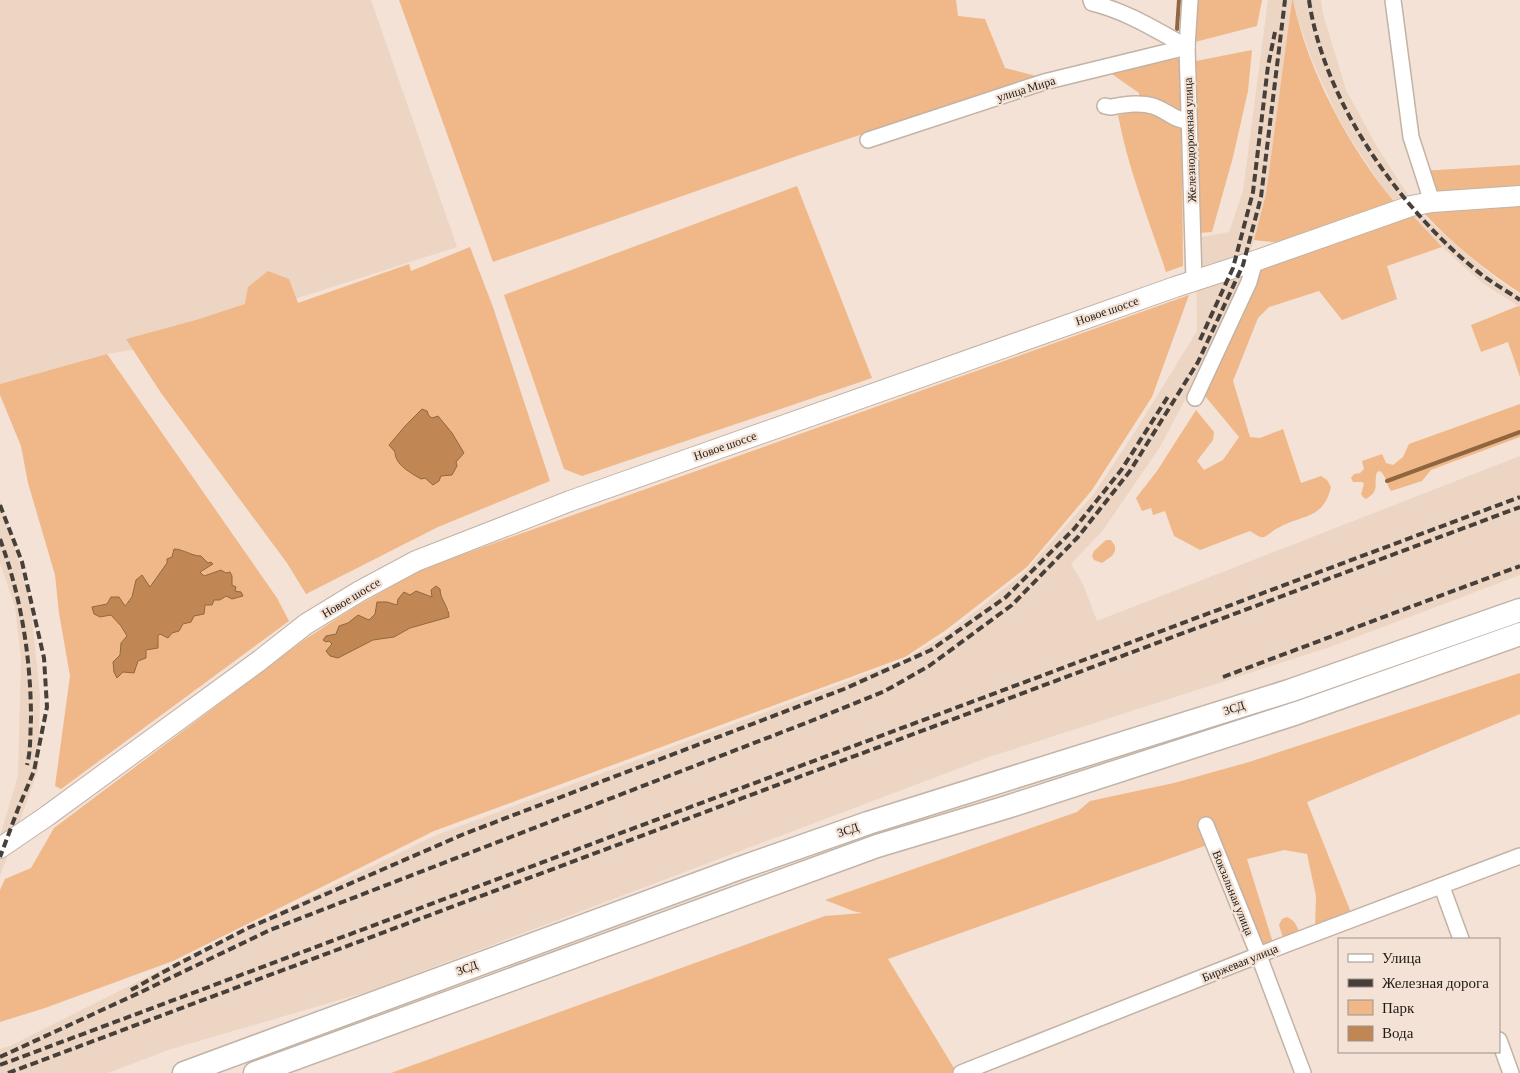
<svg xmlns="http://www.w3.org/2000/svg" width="1520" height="1073" font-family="'Crimson Pro',serif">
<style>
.built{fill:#ecd5c3}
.green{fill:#f0b888;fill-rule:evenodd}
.water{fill:#c08653;stroke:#906640}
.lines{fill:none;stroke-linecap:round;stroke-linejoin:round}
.stream{stroke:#906640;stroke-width:4}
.minor-casing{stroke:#c2b3a6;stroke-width:18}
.major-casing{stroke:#c2b3a6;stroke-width:22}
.highway-casing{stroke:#c2b3a6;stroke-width:25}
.minor{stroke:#fff;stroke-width:15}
.major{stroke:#fff;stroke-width:20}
.highway{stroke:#fff;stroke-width:22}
.rail{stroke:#473f39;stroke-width:4;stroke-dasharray:8 4;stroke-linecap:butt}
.labels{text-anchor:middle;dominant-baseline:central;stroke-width:4.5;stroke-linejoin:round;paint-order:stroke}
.street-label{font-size:12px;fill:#1f1a15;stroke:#f3e2d5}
</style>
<rect width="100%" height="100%" fill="#f3e2d5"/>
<g class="built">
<polygon points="0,0 371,0 457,247 138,349 107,354 0,384"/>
<polygon points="1268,0 1292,0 1284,65 1266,194 1254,240 1228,318 1160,447 1103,530 1071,564 1083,584 1097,621 1520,456 1520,575 1330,647 989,757 370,991 168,1050 108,1073 0,1073 0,1049 10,1046 145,978 434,836 904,660 947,634 1025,572 1093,495 1133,435 1197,331 1196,238 1229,232 1243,191"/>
<polygon points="1293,0 1321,0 1323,14 1346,90 1377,147 1419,212 1456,245 1496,279 1520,295 1520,307 1484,284 1461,264 1395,203 1383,188 1347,133 1335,111 1312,60 1298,20"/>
<polygon points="0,501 30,598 40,696 38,770 0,876 0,836 18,776 21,658 15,607 0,563"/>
</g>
<g class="green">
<polygon points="399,0 956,0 958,16 985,19 1005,68 1036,76 794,157 493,262"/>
<polygon points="1198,0 1262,0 1257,26 1195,42"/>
<path d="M1292 0H1293C1308 72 1349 147 1395 203L1280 243 1254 240 1266 194Z"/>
<polygon points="1252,50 1248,91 1233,157 1212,232 1199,233 1196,61"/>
<path d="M1181 58 1183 266 1166 272C1149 220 1128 169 1118 115L1139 111V93L1109 72Z"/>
<polygon points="1520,165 1520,186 1429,193 1421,171"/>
<polygon points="797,186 872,378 582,476 564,469 504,295"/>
<path d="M1520 203V293C1485 270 1451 243 1423 212Z"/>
<path d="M1412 215 1442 247 1387 266 1397 299 1342 320 1319 291 1269 307 1258 318 1233 381 1250 437 1260 438 1283 429 1301 483 1321 476 1327 480 1331 487C1323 521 1301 514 1278 528 1273 530 1269 535 1264 537 1259 538 1254 533 1250 531L1200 550 1174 536 1165 511 1153 515 1151 508 1142 511 1136 498 1157 471 1196 410 1214 432 1213 440 1197 461 1204 470 1223 460 1239 437 1205 396 1256 283 1258 269Z"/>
<path d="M470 247 493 307 550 481 438 527 306 594 287 563 161 393 126 339 196 320 245 304 248 287 268 271 289 279 298 303 409 264 411 271ZM429 416 432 418 395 456V452Z"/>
<path d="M1189 295 1152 397 1092 490 1027 567 946 630 905 657 434 831 173 961 45 1008 0 1022V890L5 879 31 868 54 828 304 640 355 607 422 569ZM416 591 433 597 440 595 449 610 448 617 410 628 394 637 373 640 338 658 332 644 326 636 336 634 339 626 348 623 358 616 369 620 387 602 397 605Z"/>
<polygon points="1518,306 1520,307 1520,377 1508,342 1481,352 1471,325"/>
<path d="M107 354 277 598 289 621 61 789 55 786 70 676 59 613 55 575 28 483 21 446 0 395V384ZM182 549 194 556H201L208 563 213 564 200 572 204 576 214 572 226 573 235 591 243 596 232 599 226 596C219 598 213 600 207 604 190 616 184 632 160 634L138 661 123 672 120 655 121 643 127 637 121 626 111 615 100 617 92 607 107 604 124 606 132 597 136 580 142 575 150 587 172 557Z"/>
<path d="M1520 404V437L1444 465 1431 470 1422 481 1391 491C1386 484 1387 477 1380 471L1377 472C1373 484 1381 490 1366 499L1363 497 1361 494 1364 484 1362 482H1353L1351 478 1354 474 1360 473 1364 469 1362 461 1382 454 1386 463 1393 465 1403 457 1409 444Z"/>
<polygon points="1106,540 1111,540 1115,546 1115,551 1112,556 1102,563 1094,560 1092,556 1094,551"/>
<polygon points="1520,673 1520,714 1307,802 1354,920 1315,927 1316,896 1307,854 1284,850 1247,859 1273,943 1260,955 1213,843 888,959 957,1073 391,1073 825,916 862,913 853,911 825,900 1077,812 1090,801 1174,783 1249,762"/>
<path d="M1287 917C1294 920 1297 925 1299 932L1283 938 1279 925 1282 919Z"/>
</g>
<g class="water">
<path d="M422 409 427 411 429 416 432 418 438 416 452 433 464 453 456 462 457 466 452 475 441 476 439 481 433 485 425 478 421 479C411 473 395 465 395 452L389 445 406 425Z"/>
<path d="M174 549C184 549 191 556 201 556L208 563 211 562 213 564 200 572 204 576 221 570 226 573 230 572 232 576V585L236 587 235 591 241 592 243 596 232 599 226 596 220 600H214L212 605H205L204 614 194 616 191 622 183 624 179 631 172 633 168 638 160 634 158 636V648L146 650V658L138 661 134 673 123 672 117 678 114 672 113 662 120 655 121 643 127 636 121 626 111 615 100 617 94 614 92 607 107 604 111 597H119L125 606 132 597 136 580 142 575 150 587 167 563V559L172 557Z"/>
<path d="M436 586 440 589C440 600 449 606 449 617L410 628 394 637 373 640 338 658 330 656 326 651 332 644 329 641 326 642 323 640 326 636 336 634 339 626 348 623 358 615 369 620 375 614 377 602H387L397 605 398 599 404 592 410 595 416 591 432 597 431 590Z"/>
</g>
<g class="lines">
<g class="stream">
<polyline points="1177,29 1179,0"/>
<polyline points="1387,481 1520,432"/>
</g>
<defs>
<g id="minor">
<path d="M1091 0 1092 3C1126 11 1156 30 1187 47"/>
<polyline points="1190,0 1187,47 1194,280"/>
<polyline points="1393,0 1411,137 1432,202"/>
<path d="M1105 106 1110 107C1124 105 1139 102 1153 106 1166 110 1175 121 1189 121"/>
<polyline points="868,140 1044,82 1187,47"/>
<polyline points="1195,398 1249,282 1255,261"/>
<polyline points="1206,825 1259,956 1303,1073"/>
<polyline points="1442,887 1461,939"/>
<polyline points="1499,1040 1511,1073"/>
<polyline points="961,1073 1279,947 1520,856"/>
</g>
<polyline id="major" points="0,848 47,816 259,661 306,624 360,591 416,561 570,501 1175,287 1255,261 1411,206 1432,202 1520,196"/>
<g id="highway">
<polyline points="184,1073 737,869 868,823 1289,691 1520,610"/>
<polyline points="255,1073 877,846 1007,807 1297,713 1520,634"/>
</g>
</defs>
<use href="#minor" class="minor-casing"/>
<use href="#major" class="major-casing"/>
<use href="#highway" class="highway-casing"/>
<use href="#minor" class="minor"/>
<use href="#major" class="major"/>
<use href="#highway" class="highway"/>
<g class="rail">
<path d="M1309 0C1324 103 1401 211 1482 275 1494 284 1507 291 1520 300"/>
<polyline points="1200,340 1233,268 1253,192 1268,66 1275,32"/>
<polyline points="0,505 22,562 44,658 47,707 34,771 18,809 0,857"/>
<path d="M0 539C21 596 31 658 31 719 30 735 31 750 27 765"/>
<polyline points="1223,677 1520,566"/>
<polyline points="131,990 178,964 248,928 464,834 844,689 931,650 1006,597 1074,529 1122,469 1169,395"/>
<polyline points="0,1057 141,992 270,930 811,721 885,691 929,666 1012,605 1078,537 1130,471 1198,362 1243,265 1261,197 1285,0"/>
<polyline points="0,1065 1520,497"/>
<polyline points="8,1073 1520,507"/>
</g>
</g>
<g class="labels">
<g class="street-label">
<text transform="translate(1026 89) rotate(-17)">улица Мира</text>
<text transform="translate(1190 140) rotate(-92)">Железнодорожная улица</text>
<text transform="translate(1107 311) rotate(-19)">Новое шоссе</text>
<text transform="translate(725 446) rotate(-19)">Новое шоссе</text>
<text transform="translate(351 598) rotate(-31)">Новое шоссе</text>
<text transform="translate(1234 708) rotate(-18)">ЗСД</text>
<text transform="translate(848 830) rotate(-19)">ЗСД</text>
<text transform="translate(1233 893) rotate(68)">Вокзальная улица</text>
<text transform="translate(1240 963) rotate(-22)">Биржевая улица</text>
<text transform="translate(467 968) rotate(-20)">ЗСД</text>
</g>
</g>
<rect x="1338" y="938" width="162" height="115" fill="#f3e2d5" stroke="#9e9288"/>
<rect x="1348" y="954" width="25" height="8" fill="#ffffff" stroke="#9e9288"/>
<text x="1382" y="963" font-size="15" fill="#1f1a15">Улица</text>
<rect x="1348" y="979" width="25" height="8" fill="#473f39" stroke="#9e9288"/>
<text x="1382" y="988" font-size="15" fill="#1f1a15">Железная дорога</text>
<rect x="1348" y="1000" width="25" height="15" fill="#f0b888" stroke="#9e9288"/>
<text x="1382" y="1013" font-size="15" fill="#1f1a15">Парк</text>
<rect x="1348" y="1026" width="25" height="15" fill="#c08653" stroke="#9e9288"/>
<text x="1382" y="1038" font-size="15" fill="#1f1a15">Вода</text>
</svg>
